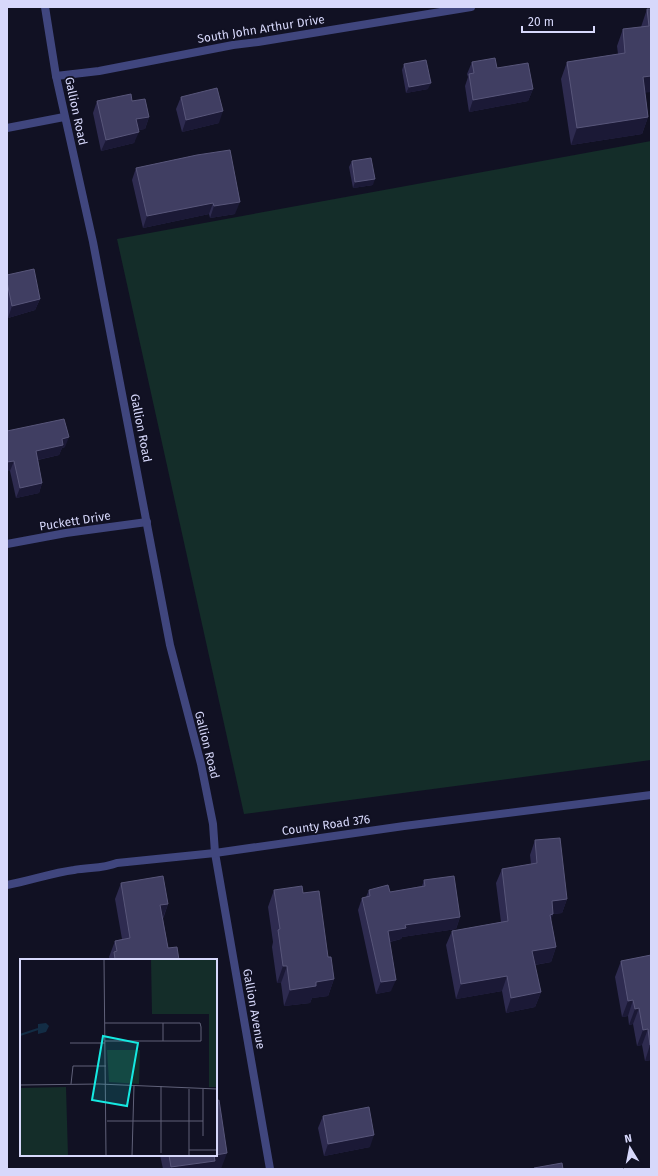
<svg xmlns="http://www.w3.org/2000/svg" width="658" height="1176" font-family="'Fira Sans',sans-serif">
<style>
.green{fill:#142d29}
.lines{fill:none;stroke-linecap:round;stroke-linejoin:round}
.minor{stroke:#40467e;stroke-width:8}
.tertiary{stroke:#40467e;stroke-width:8}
.wall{fill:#2e2b50}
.shaded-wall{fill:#1b1936}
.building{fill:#403e62;stroke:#58567a}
.labels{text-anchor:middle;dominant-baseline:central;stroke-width:3.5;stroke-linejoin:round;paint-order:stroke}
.street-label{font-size:12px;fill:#d7d8fb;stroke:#111123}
.inset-river{fill:none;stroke:#132d45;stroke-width:2}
.inset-road{fill:none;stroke:#606179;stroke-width:1}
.view{fill:#15e9e1;fill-opacity:0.15;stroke:#15e9e1;stroke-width:2}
.inset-edge{fill:none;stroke:#d7d8fb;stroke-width:2}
</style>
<rect width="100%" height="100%" fill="#111123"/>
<polygon class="green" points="651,141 651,760 244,814 117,239"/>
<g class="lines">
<g class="minor">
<polyline points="56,76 99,71 233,45 258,42 471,7"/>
<polyline points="7,128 64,117"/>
<polyline points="7,544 66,533 147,522"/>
<polyline points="215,853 270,1169"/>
</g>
<g class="tertiary">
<polyline points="45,7 56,76 93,242 170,645 201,764 213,824 215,853"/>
<path d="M7 885C30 881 51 873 74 870 90 867 102 869 117 863L215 853 404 826 651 795"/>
</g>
</g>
<g class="wall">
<polygon points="647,9 651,9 645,93 648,117 642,134 571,145 561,79 567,62 618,54 617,46 623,29 641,27"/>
<polygon points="472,62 497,68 533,89 528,101 469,112 465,86 468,77 467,74"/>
<polygon points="404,64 428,89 406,93 402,70"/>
<polygon points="181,97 219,123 182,132 176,109"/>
<polygon points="97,101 132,101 149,117 145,129 138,130 134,143 101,151 93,113"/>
<polygon points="197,155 235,214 210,218 209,214 143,228 132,180 136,168"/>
<polygon points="352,161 373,185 353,188 349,167"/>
<polygon points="7,275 40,299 35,310 8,318"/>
<polygon points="7,431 65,447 62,448 59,455 38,460 42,483 39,493 16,498 10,471"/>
<polygon points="535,840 567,899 562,913 553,914 551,920 556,947 551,962 535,965 541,992 535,1007 506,1013 502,991 456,999 446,945 452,931 501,922 496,883 502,869 531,864 530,855"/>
<polygon points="424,880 460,917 456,929 402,937 401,939 390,942 391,991 376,994 358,910 362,898 366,897 369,890 390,892 422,886"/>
<polygon points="121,883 168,904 163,919 168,948 179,960 110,960 109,957 115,941 122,939 115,899"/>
<polygon points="274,890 303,893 328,957 334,979 328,996 312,998 310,1003 284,1006 281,983 277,983 272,947 273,942 268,907"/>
<polygon points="651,955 651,1060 645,1061 642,1045 637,1046 633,1024 629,1025 628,1016 622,1017 615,977 621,961"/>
<polygon points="323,1116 370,1147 324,1156 318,1128"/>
<polygon points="160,1155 216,1155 221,1169 163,1169"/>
</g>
<g class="shaded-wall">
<polygon points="651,76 651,92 636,94 643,77"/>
<polygon points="431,83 428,89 406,93 409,87"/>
<polygon points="533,89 528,101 469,112 473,100"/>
<polygon points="223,111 219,123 182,132 186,120"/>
<polygon points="149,117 145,129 132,131 136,119"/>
<polygon points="648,117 642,134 571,145 577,128"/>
<polygon points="139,132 134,143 101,151 106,140"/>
<polygon points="375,179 373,185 353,188 355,182"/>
<polygon points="240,202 235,214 210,218 214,206"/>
<polygon points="213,203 209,214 143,228 147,216"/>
<polygon points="40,299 35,310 8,318 12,306"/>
<polygon points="69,437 65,447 62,448 59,455 32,461 36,451 62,439"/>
<polygon points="14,461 10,471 7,471 7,462"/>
<polygon points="42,483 39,493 16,498 20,488"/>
<polygon points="567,899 562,913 553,914 548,929 552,901"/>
<polygon points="168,904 162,920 160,905"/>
<polygon points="460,917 456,929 402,937 401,939 384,943 388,931 405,925"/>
<polygon points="556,947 551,962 527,966 532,951"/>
<polygon points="283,966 287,966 281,983 277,983"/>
<polygon points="507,976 502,991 456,999 461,984"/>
<polygon points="334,979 328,996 312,998 310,1003 284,1006 290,990 316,982"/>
<polygon points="396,980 391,991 376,994 381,982"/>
<polygon points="541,992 535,1007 506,1013 511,998"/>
<polygon points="633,1000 628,1016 622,1017 628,1001"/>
<polygon points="639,1008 633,1024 629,1025 635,1009"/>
<polygon points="648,1029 642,1045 637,1046 643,1030"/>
<polygon points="650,1045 651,1045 651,1060 645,1061"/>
<polygon points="374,1135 370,1147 324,1156 328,1144"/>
<polygon points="227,1153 221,1169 170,1169 171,1167 214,1155"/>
</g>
<g class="building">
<polygon points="647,9 651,9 651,76 643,77 648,117 577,128 567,62 625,53 623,29 649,26"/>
<polygon points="495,58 497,68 528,63 533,89 473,100 469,74 474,73 472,62"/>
<polygon points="426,60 431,83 409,87 404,64"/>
<polygon points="217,88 223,111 186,120 181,97"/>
<polygon points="131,94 132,101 145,99 149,117 136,119 139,132 106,140 97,101"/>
<polygon points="230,150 240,202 214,206 213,203 147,216 136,168 197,155"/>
<polygon points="371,158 375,179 355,182 352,161"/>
<polygon points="34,269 40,299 12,306 7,282 7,275"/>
<polygon points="64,419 69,437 62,439 63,445 36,451 42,483 20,488 14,461 7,462 7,431"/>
<polygon points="560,838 567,899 552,901 553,914 550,915 556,947 532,951 541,992 511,998 507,976 461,984 452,931 508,921 502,869 537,863 535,840"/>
<polygon points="163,876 168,904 160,905 168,948 177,947 179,960 111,960 115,959 114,952 117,951 115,941 130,938 121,883"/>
<polygon points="454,876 460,917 405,925 406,928 388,931 396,980 381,982 362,898 370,896 369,890 388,885 390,892 425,886 424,880"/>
<polygon points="302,886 303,893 319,891 328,957 331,957 334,979 316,982 316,986 290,990 287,966 283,966 278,930 280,929 274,890"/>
<polygon points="651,955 651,1045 650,1045 648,1029 643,1030 639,1008 635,1009 633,1000 628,1001 621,961"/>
<polygon points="219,1100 227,1153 216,1155 216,1101"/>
<polygon points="369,1107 374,1135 328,1144 323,1116"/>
<polygon points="169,1155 216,1155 214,1155 215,1161 171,1167"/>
<polygon points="562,1163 563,1169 534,1169 534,1168"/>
</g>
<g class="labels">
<g class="street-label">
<text transform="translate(261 29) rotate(-9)">South John Arthur Drive</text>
<text transform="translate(76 111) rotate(78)">Gallion Road</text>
<text transform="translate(141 428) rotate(79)">Gallion Road</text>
<text transform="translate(75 521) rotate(-9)">Puckett Drive</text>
<text transform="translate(207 745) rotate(76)">Gallion Road</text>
<text transform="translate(326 825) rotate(-8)">County Road 376</text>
<text transform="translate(254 1009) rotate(80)">Gallion Avenue</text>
</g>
</g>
<g transform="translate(20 959)">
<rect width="197" height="197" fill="#111123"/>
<path d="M131 0H197V128H189V55H132ZM87 91H120L119 125 89 123ZM46 128 48 197H0V129Z" fill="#142d29"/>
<path d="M26 64 29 67 26 73 18 75V65Z" fill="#132d45"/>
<path class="inset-river" d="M0 76 18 70"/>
<path class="inset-road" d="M84 0 86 197M85 64H180L181 68V82H85M143 82V64M50 84H85M51 125 53 107H86M0 126 79 125 197 130M169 130V197M87 162H183M183 177V130M169 191H197M141 194V127M112 197 114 126"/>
<path class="view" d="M83 77 118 84 107 147 72 141Z"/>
<rect width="197" height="197" class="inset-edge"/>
</g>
<rect width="658" height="1176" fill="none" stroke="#d7d8fb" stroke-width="16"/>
<g transform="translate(630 1148) rotate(350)" stroke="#111123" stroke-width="3" paint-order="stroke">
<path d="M0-3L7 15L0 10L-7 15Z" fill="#d7d8fb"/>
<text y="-6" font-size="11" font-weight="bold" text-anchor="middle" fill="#d7d8fb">N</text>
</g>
<path d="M522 26v6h72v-6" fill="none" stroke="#d7d8fb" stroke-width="2"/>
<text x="528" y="26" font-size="12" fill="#d7d8fb" stroke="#111123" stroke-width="3" paint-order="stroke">20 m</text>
</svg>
